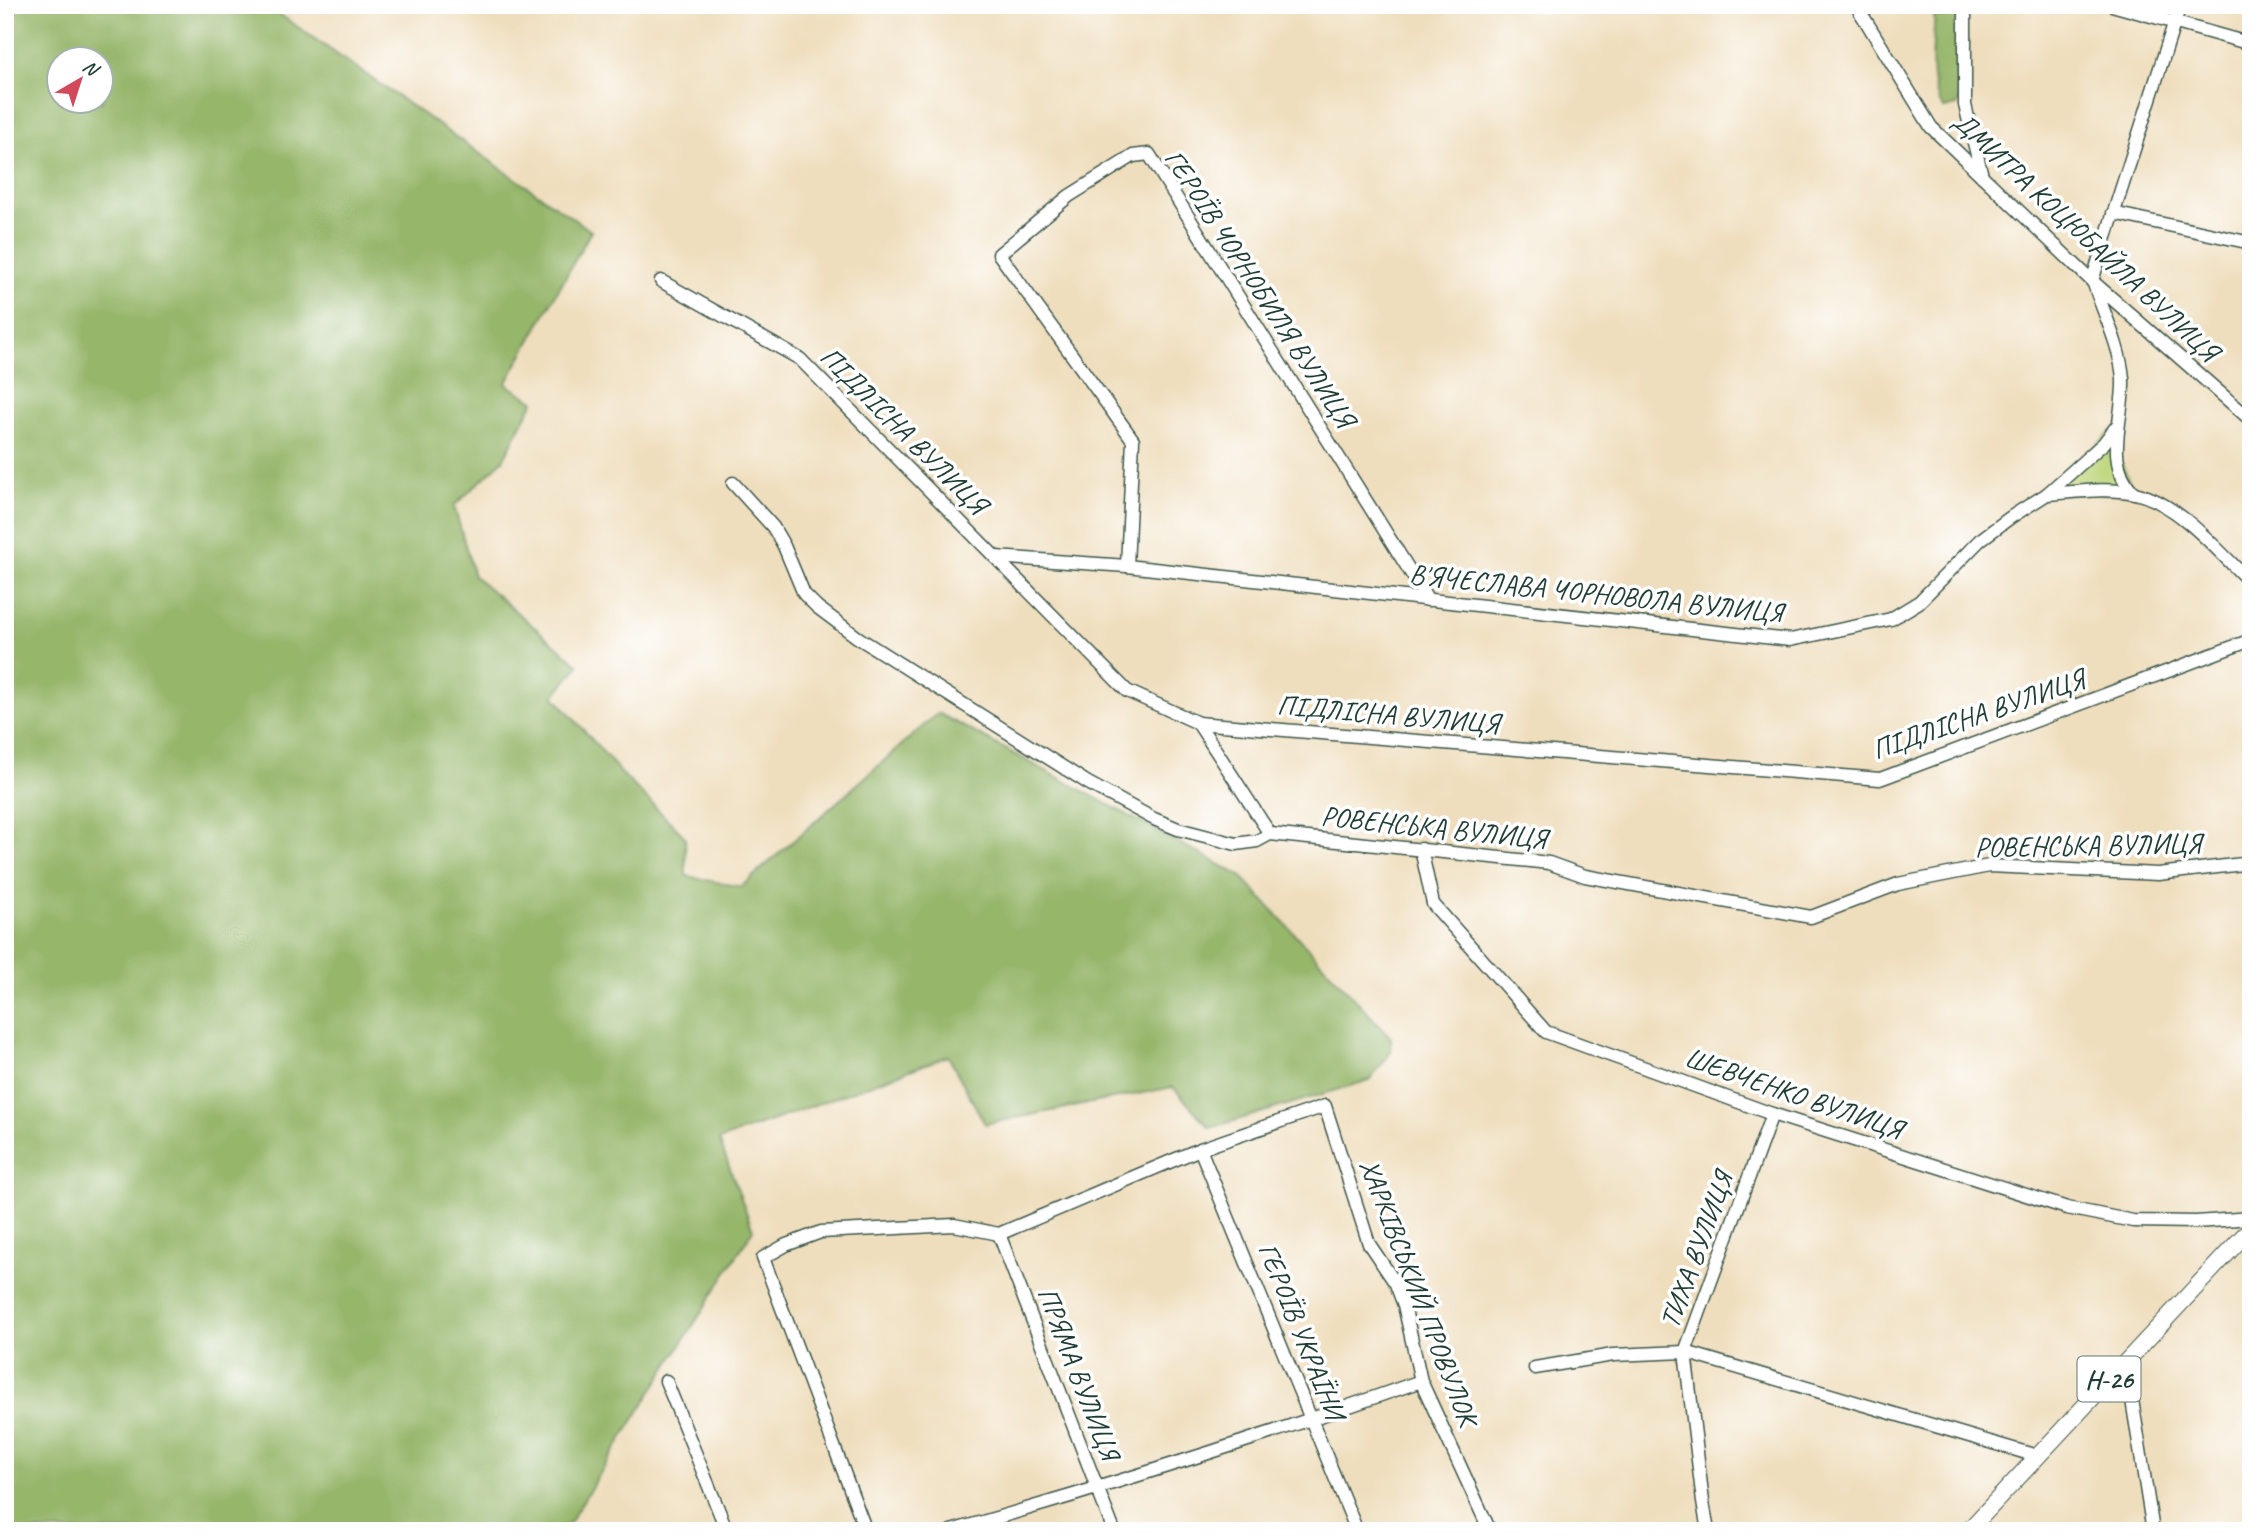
<svg xmlns="http://www.w3.org/2000/svg" width="2256" height="1536" font-family="Caveat,sans-serif">
<style>
.green{fill:#bdd57a;stroke:#6e8957;stroke-width:2}
.forest{fill:#96b66a;stroke:#5a7a4f;stroke-width:2;fill-rule:evenodd}
.lines{fill:none;stroke-linecap:round;stroke-linejoin:round}
.minor-casing{stroke:#3e5549;stroke-width:15}
.major-casing{stroke:#3e5549;stroke-width:18}
.minor{stroke:#fff;stroke-width:12}
.major{stroke:#fff;stroke-width:16}
.labels{text-anchor:middle;dominant-baseline:central;stroke-width:7;stroke-linejoin:round;paint-order:stroke}
.shield{fill:#fff;stroke:#627771;stroke-width:2}
.shield-label{font-size:26px;font-weight:bold;fill:#1f3d34}
.street-label{font-size:28px;fill:#1f3d34;stroke:#fff}
</style>
<rect width="100%" height="100%" fill="#fff"/>
<filter id="ink" filterUnits="userSpaceOnUse"><feTurbulence type="fractalNoise" baseFrequency=".0143" numOctaves="2"/><feDisplacementMap in="SourceGraphic" scale="14" xChannelSelector="R" yChannelSelector="G"/><feConvolveMatrix kernelMatrix="1 2 1 2 8 2 1 2 1" color-interpolation-filters="sRGB"/></filter>
<filter id="wash" filterUnits="userSpaceOnUse"><feTurbulence type="fractalNoise" baseFrequency=".00686" numOctaves="4" result="noise"/><feDisplacementMap in="SourceGraphic" scale="28" xChannelSelector="R" yChannelSelector="G"/><feGaussianBlur stdDeviation="1.57" result="paint"/><feColorMatrix in="noise" values="0 0 0 0 0 0 0 0 0 0 0 0 0 0 0 0 0 1.4 0 .05"/><feComposite in="paint" operator="in"/></filter>
<g filter="url(#wash)">
<rect width="100%" height="100%" fill="#efdebd"/>
<polygon class="green" points="2117,426 2117,453 2134,493 2047,494"/>
<g class="forest">
<path d="M5 5H266L591 231 506 384 534 401 503 460 454 506 474 576 579 665 554 696 621 773 685 837 686 876 741 887 938 713 1241 876 1391 1038V1052L1370 1080 1210 1128 1173 1087 985 1124 948 1056 719 1140 753 1230 564 1531H5ZM60 60H102V102H60Z"/>
<path d="M1934 5H1963L1961 97 1957 106 1944 109C1923 78 1937 39 1934 5Z"/>
</g>
</g>
<g filter="url(#ink)">
<g class="lines">
<defs>
<g id="minor">
<polyline points="1856,5 1931,127 2092,281 2251,420"/>
<polyline points="1965,5 1965,105 1982,176"/>
<polyline points="2112,5 2251,44"/>
<polyline points="2113,213 2251,243"/>
<polyline points="661,281 800,359 1127,691 1198,723 1880,779 2251,640"/>
<polyline points="2092,281 2180,5"/>
<path d="M2094 284C2104 314 2120 346 2123 378 2125 416 2102 462 2134 493"/>
<polyline points="733,483 773,527 784,546 804,594 817,607 857,637 1088,783 1154,819 1178,829 1236,844 1257,841 1270,834 1549,863 1585,876 1811,917 1898,884 1989,866 2158,874 2251,863"/>
<path d="M2047 494C2076 492 2107 487 2135 493 2179 503 2219 552 2251 583"/>
<polyline points="995,557 1127,566 1790,640 1891,619 1919,602 1980,540 2011,517 2047,494 2104,443 2117,426"/>
<polyline points="1127,566 1133,440 999,254 1069,196 1133,156 1149,154 1428,600"/>
<polyline points="1198,723 1270,834"/>
<polyline points="1421,849 1433,904 1546,1032 1772,1114 2067,1208 2133,1221 2196,1222 2251,1218"/>
<polyline points="1200,1149 1357,1531"/>
<polyline points="999,1234 1114,1531"/>
<polyline points="2126,1362 2153,1531"/>
<polyline points="1535,1368 1613,1355 1685,1352 2037,1456"/>
<polyline points="666,1381 727,1531"/>
<polyline points="866,1531 763,1258 786,1245 821,1232 954,1225 999,1234 1200,1149 1325,1106 1369,1244 1396,1284 1404,1305 1421,1381 1490,1531"/>
<path d="M951 1531C1109 1486 1266 1436 1421 1381"/>
<polyline points="1708,1531 1703,1502 1685,1352 1772,1114"/>
</g>
<polyline id="major" points="1968,1531 2251,1228"/>
</defs>
<use href="#minor" class="minor-casing"/>
<use href="#major" class="major-casing"/>
<use href="#minor" class="minor"/>
<use href="#major" class="major"/>
</g>
</g>
<g class="labels">
<rect class="shield" x="2077.5" y="1356.5" width="63" height="45" rx="5"/>
<g class="shield-label">
<text x="2109" y="1379">Н-26</text>
</g>
<g class="street-label">
<text transform="translate(2086 236) rotate(43)">ДМИТРА КОЦЮБАЙЛА ВУЛИЦЯ</text>
<text transform="translate(1260 288) rotate(57)">ГЕРОЇВ ЧОРНОБИЛЯ ВУЛИЦЯ</text>
<text transform="translate(904 430) rotate(45)">ПІДЛІСНА ВУЛИЦЯ</text>
<text transform="translate(1596 593) rotate(6)">В'ЯЧЕСЛАВА ЧОРНОВОЛА ВУЛИЦЯ</text>
<text transform="translate(1388 714) rotate(5)">ПІДЛІСНА ВУЛИЦЯ</text>
<text transform="translate(1978 714) rotate(-19)">ПІДЛІСНА ВУЛИЦЯ</text>
<text transform="translate(1434 827) rotate(6)">РОВЕНСЬКА ВУЛИЦЯ</text>
<text transform="translate(2088 845) rotate(-1)">РОВЕНСЬКА ВУЛИЦЯ</text>
<text transform="translate(1794 1093) rotate(19)">ШЕВЧЕНКО ВУЛИЦЯ</text>
<text transform="translate(1696 1250) rotate(-70)">ТИХА ВУЛИЦЯ</text>
<text transform="translate(1419 1292) rotate(69)">ХАРКІВСЬКИЙ ПРОВУЛОК</text>
<text transform="translate(1302 1331) rotate(68)">ГЕРОЇВ УКРАЇНИ</text>
<text transform="translate(1079 1373) rotate(69)">ПРЯМА ВУЛИЦЯ</text>
</g>
</g>
<rect width="2256" height="1536" fill="none" stroke="#fff" stroke-width="28"/>
<g transform="translate(80 80) rotate(39)"><circle r="33" fill="#ffffff" stroke="#a5b1ae" stroke-width="2"/>
<path d="M0-5L12 26L0 18L-12 26Z" fill="#d1495b"/>
<text y="-10" font-size="19" font-weight="bold" text-anchor="middle" fill="#1f3d34">N</text>
</g>
</svg>
